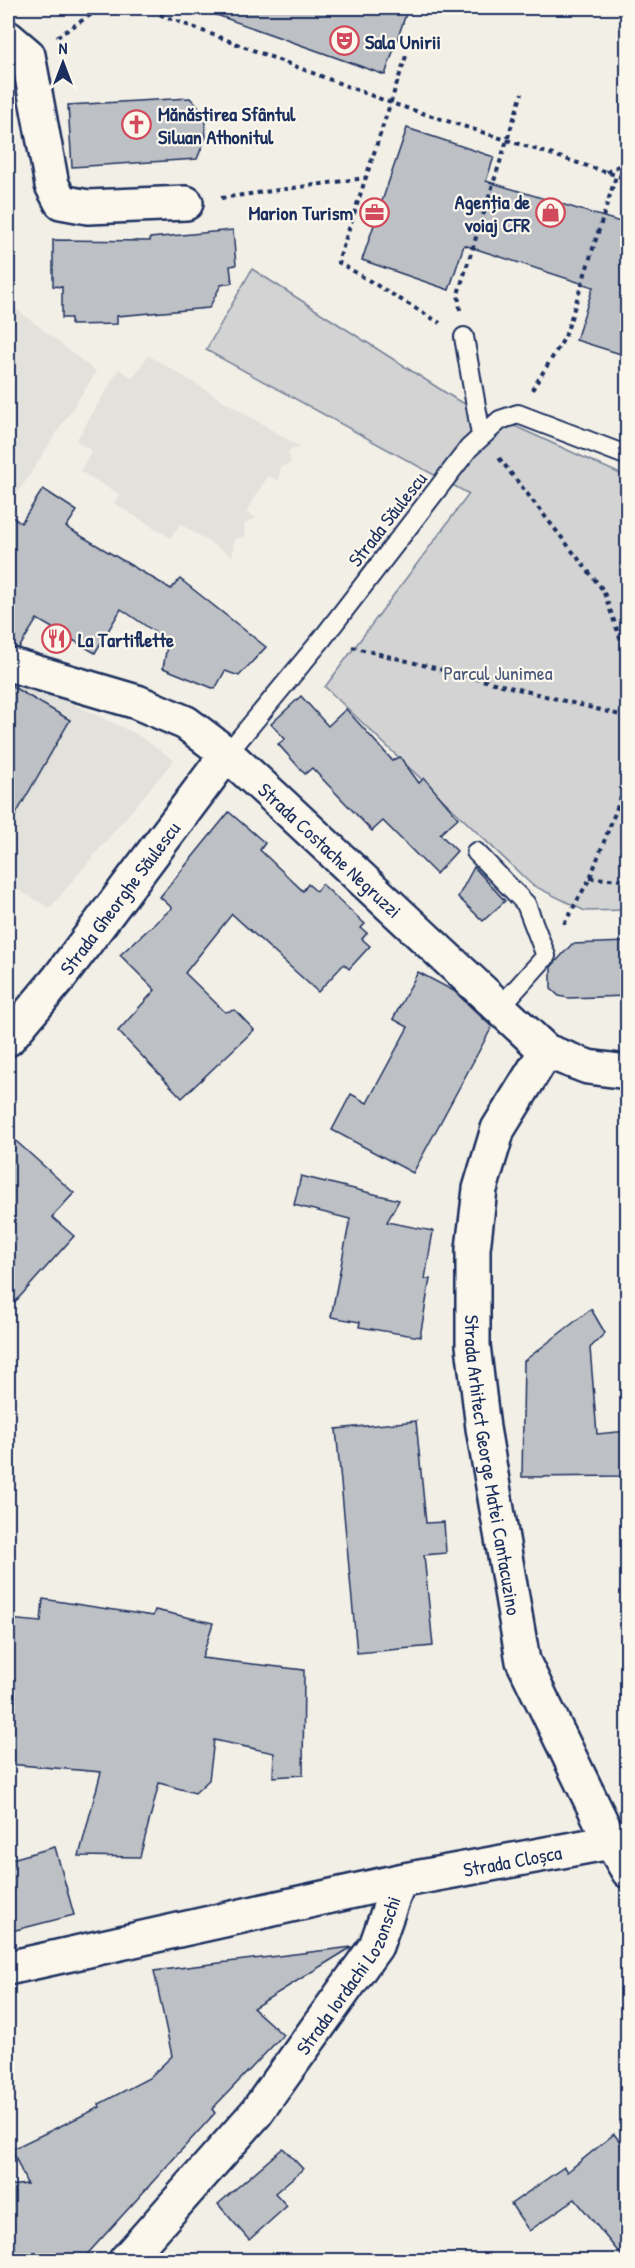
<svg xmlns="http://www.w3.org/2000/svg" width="635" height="2268" font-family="'Patrick Hand',sans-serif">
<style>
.built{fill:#e2e1dc}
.green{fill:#d2d3d2;stroke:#768198;stroke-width:1.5}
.building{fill:#bdc0c4;stroke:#1b2f5e;stroke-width:1.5}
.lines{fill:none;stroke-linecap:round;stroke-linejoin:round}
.service-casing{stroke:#1b2f5e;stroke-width:22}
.minor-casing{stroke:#1b2f5e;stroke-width:38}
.tertiary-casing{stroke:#1b2f5e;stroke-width:38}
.path{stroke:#1b2f5e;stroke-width:4;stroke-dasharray:4.5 4.5;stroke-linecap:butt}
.service{stroke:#fbf7ec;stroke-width:18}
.minor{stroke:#fbf7ec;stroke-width:33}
.tertiary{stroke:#fbf7ec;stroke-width:33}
.labels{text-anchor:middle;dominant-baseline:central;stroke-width:4.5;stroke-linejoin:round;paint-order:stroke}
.poi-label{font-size:20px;font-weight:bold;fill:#1b2f5e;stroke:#fbf7ec;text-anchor:start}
.street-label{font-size:20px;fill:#1b2f5e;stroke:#fbf7ec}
.park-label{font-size:20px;fill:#49587b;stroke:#fbf7ec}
</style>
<rect width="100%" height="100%" fill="#f2efe6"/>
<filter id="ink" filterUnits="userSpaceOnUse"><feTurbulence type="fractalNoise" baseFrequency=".0167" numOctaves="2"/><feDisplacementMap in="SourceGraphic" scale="12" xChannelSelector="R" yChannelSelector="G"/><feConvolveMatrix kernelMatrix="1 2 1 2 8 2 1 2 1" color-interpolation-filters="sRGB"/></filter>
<g filter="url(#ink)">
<g class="built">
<polygon points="8,302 96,372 8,508"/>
<polygon points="148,355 300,447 288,451 291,463 280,467 279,481 268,476 246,512 256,518 244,524 245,536 234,540 232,556 180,524 171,538 114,503 119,494 80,471 92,451 76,441 119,369 133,378"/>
<polygon points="8,673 136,734 174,760 50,908 8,884"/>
</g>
<polygon class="green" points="252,269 457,400 627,477 627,910 585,911 532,885 325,687 469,494 206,350"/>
<g class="building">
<polygon points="209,8 408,8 385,75 208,12"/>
<polygon points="190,98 204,113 206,137 197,159 72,167 68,105"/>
<polygon points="407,128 494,157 486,181 627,224 627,356 576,340 593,287 464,245 449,290 362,260"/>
<polygon points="233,230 236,265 230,266 232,283 221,285 209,308 117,316 117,324 71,325 71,318 62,318 62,287 53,286 53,240 150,241 150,238"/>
<polygon points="43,489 77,511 66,527 171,589 180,579 266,647 239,676 225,671 215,689 163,668 168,641 121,609 95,653 37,619 19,648 8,646 8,514 21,523"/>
<polygon points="8,684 70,720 8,828"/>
<polygon points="301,696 328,726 346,709 392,760 400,757 419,783 424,778 458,818 440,834 457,851 436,874 383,821 372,831 312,768 305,774 278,744 285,739 271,724"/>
<polygon points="229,812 265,843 260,850 303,891 308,884 316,891 322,884 365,924 361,928 367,933 362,939 370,946 349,969 344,964 318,992 232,914 185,973 225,1012 235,1010 254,1030 182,1098 118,1031 155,990 120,955 172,908 160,897"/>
<polygon points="474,867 505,901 483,921 458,897"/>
<polygon points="627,942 627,996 568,998 559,996 551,989 551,967 572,944"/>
<polygon points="418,972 454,991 492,1027 413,1173 332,1130 351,1094 367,1103 408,1027 393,1019"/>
<polygon points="8,1134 74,1193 52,1217 74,1236 8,1310"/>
<polygon points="301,1176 399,1200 387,1222 433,1231 425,1279 430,1279 420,1337 359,1327 360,1322 331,1317 350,1219 294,1205"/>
<polygon points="591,1309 605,1333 590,1348 597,1434 627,1431 627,1476 522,1477 524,1361"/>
<polygon points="416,1421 426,1523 444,1522 446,1553 424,1555 433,1646 357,1653 336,1429"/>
<polygon points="43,1599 153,1616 155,1610 213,1623 202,1658 304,1670 303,1775 273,1777 274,1753 214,1740 209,1780 195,1793 159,1783 140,1857 79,1856 101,1772 8,1764 8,1619 41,1622"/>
<polygon points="55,1847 74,1915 8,1932 8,1860"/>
<polygon points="352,1947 253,2008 283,2035 212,2109 215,2113 82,2260 8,2260 8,2186 27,2184 12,2149 100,2107 99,2104 149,2078 172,2056 154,1971"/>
<polygon points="614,2134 627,2151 627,2260 625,2260 575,2199 529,2231 511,2204 564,2167 567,2172"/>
<polygon points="283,2148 303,2169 275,2193 287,2206 249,2240 218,2204"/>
</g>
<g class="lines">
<defs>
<g id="service">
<polyline points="464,337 481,435"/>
<polyline points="227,754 322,639 469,448 500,420 518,414 628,456"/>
<polyline points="476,852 526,904 546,956 501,1006"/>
</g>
<g id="minor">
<polyline points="8,38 28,55 52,185 61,202 88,207 186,203"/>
<polyline points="8,1968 399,1881"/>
</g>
<g id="tertiary">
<path id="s1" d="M8 664 137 702 186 723 227 754 273 796 546 1051 588 1067 628 1072"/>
<path id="s2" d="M8 1039 59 978 227 754"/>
<path id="s3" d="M546 1051 498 1129 480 1189 473 1249V1345L483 1428 523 1661 611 1842 628 1871"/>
<path id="s4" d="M126 2260 256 2113 376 1946 399 1881 611 1842"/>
</g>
</defs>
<use href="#service" class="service-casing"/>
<use href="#minor" class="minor-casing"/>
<use href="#tertiary" class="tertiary-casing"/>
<g class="path">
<polyline points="143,8 391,103 628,179"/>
<polyline points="57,37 101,8"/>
<polyline points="406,56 338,262 440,323"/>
<polyline points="607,172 628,161"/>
<polyline points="221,198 365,178"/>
<polyline points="460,310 458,294 522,93"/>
<polyline points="532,390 565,337 616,176"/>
<polyline points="499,458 603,590 628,660"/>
<polyline points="352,647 628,717"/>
<polyline points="590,878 628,880"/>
<polyline points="564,924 590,878 628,779"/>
</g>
<use href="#service" class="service"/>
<use href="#minor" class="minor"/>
<use href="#tertiary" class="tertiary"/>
</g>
</g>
<defs>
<symbol id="theatre-ring" viewBox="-11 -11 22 22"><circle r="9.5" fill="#fbf7ec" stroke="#d1495b" stroke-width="1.5"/><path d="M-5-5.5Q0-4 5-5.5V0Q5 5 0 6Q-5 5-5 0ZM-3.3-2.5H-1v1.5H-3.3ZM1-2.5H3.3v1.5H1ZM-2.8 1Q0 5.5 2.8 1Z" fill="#d1495b"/></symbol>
<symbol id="church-ring" viewBox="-11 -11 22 22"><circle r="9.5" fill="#fbf7ec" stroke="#d1495b" stroke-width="1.5"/><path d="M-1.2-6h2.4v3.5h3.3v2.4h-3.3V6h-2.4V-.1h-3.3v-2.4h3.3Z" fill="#d1495b"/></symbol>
<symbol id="office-ring" viewBox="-11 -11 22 22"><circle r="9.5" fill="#fbf7ec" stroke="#d1495b" stroke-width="1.5"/><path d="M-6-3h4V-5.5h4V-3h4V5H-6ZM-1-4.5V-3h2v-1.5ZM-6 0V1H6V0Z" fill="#d1495b"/></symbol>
<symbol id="shop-ring" viewBox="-11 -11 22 22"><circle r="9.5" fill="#fbf7ec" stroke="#d1495b" stroke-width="1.5"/><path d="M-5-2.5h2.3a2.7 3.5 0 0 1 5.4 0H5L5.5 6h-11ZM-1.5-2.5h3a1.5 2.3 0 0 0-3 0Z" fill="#d1495b"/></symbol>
<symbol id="restaurant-ring" viewBox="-11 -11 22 22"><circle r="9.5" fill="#fbf7ec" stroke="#d1495b" stroke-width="1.5"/><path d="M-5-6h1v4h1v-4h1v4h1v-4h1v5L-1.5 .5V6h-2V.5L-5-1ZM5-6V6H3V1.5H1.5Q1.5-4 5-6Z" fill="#d1495b"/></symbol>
</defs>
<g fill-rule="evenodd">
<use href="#theatre-ring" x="328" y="24" width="33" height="33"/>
<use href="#church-ring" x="120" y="108" width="33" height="33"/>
<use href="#office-ring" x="358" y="196" width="33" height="33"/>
<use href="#shop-ring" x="534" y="196" width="33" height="33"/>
<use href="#restaurant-ring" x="40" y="622" width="33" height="33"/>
</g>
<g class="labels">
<g class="poi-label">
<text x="365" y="41">Sala Unirii</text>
<text x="158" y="113">Mănăstirea Sfântul<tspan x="158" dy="23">Siluan Athonitul</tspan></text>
<text x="530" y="201" text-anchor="end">Agenția de<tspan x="530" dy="23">voiaj CFR</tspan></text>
<text x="353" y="212" text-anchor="end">Marion Turism</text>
<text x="78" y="639">La Tartiflette</text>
</g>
<g class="street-label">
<text transform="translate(387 519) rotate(-52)">Strada Săulescu</text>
<text stroke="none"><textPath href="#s1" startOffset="380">Strada Costache Negruzzi</textPath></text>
<text stroke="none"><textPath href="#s2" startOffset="180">Strada Gheorghe Săulescu</textPath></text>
<text stroke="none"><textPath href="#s3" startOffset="432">Strada Arhitect George Matei Cantacuzino</textPath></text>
<text stroke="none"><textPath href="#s4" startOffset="586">Strada Cloșca</textPath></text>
<text stroke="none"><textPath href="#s4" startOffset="363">Strada Iordachi Lozonschi</textPath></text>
</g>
<g class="park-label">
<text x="498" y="672">Parcul Junimea</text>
</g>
</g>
<rect width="635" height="2268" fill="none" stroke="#fbf7ec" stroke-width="30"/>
<rect x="15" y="15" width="605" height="2238" fill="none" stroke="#1b2f5e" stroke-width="2" filter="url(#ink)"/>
<g transform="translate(63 63)" stroke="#fbf7ec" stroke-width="4.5" paint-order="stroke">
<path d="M0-4.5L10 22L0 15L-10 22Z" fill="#1b2f5e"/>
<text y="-9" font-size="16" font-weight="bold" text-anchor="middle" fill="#1b2f5e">N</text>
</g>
</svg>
